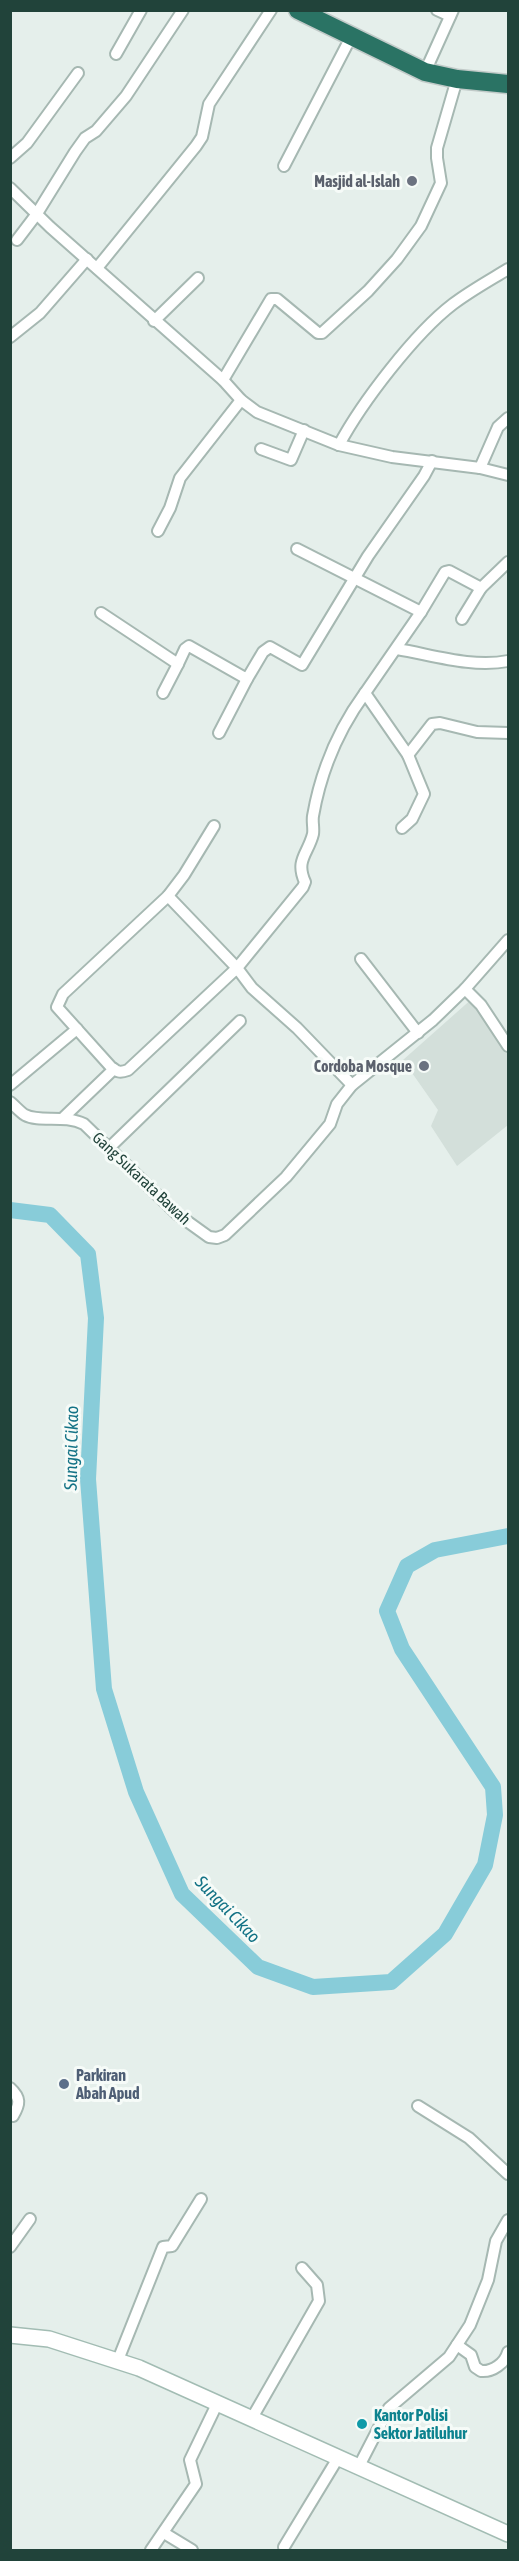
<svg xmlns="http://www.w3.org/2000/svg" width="519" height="2561" font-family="'Asap Condensed',sans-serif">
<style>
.built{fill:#d3dfda}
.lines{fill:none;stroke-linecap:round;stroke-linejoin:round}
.river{stroke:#88ccd9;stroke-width:16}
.street-casing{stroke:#a6b8b2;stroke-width:14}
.secondary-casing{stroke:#a2bcb3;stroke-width:18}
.highway-casing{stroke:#c1cac8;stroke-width:21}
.street{stroke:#fff;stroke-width:10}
.secondary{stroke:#fff;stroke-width:15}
.highway{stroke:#2a7364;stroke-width:18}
.worship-dot{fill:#6b7280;stroke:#f6fbf8;stroke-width:2}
.service-dot{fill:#5c6f8a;stroke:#f6fbf8;stroke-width:2}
.culture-dot{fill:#0f9aa8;stroke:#f6fbf8;stroke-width:2}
.labels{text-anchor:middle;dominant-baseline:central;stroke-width:6;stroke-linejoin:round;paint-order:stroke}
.worship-label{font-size:16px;font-weight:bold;fill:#5b616d;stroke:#f6fbf8;text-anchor:end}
.street-label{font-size:16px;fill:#21433a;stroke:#f6fbf8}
.service-label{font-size:16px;font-weight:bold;fill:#4e5e75;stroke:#f6fbf8;text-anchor:start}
.culture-label{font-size:16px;font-weight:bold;fill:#0d838f;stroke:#f6fbf8;text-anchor:start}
.water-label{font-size:18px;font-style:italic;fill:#147386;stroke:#f6fbf8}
</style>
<rect width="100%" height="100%" fill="#e5efeb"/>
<polygon class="built" points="474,997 508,1049 508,1125 457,1166 431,1126 438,1110 403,1060"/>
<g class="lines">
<polyline class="river" points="10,1210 50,1215 88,1254 96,1318 88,1479 104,1689 136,1792 182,1894 258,1967 313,1987 391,1982 445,1934 485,1865 495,1815 493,1787 402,1649 387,1611 407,1566 435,1550 508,1536"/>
<defs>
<g id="street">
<polyline points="437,10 450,16"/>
<polyline points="116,54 141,10"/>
<polyline points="425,72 453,10"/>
<polyline points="10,158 27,143 78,73"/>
<polyline points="284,166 351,37"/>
<polyline points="10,188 50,227 223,380 241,400 257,412 339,445 392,457 480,468 508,475"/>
<polyline points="17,240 36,215 75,152 85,138 96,131 126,96 183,10"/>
<polyline points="97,268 196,146 202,137 209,104 271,10"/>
<polyline points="154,321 198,278"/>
<polyline points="10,337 40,313 87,259"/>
<polyline points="223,380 271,299 277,299 318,333 322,333 368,291 397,259 421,226 441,183 437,158 437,148 457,79"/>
<path d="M339 445C362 402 415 333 453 304 470 291 490 280 508 269"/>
<polyline points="261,449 291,460 304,430"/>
<polyline points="480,468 498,427 508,418"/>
<polyline points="158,531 170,508 180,478 241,400"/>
<polyline points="297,549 421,612"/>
<polyline points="101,613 178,664 185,649 189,646 247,679 263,652 270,647 302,665 368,556 424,476 432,461"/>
<polyline points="462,619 481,588"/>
<path d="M397 649C433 655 472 668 508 661"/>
<polyline points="163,693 178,664"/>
<polyline points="219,733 247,679"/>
<polyline points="408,755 432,724 440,723 477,732 508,733"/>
<polyline points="402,828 412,819 424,794 408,755 365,693 421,612 445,572 449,571 481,588 508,562"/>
<polyline points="168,896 184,875 214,826"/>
<polyline points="361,959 418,1033"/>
<polyline points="465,989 481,1005 508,1046"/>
<polyline points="10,1085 77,1029"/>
<path d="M352 1085 297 1028 252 988 237 968 168 896 63 994 57 1007 111 1067C117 1072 120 1073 128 1070L237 968 303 887 305 882C295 860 308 854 313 834 314 828 312 822 313 816 321 770 338 730 365 693"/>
<path d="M10 1102C15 1106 20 1112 25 1115 40 1123 64 1114 84 1124L177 1214 209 1237 217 1238 225 1235 286 1177 330 1124 337 1104 352 1085 433 1020 465 989 508 940"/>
<polyline points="64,1117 114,1069"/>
<polyline points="110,1147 240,1021"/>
<path d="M10 2088C21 2098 20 2104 13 2116"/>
<polyline points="418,2106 469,2138 508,2174"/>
<polyline points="10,2247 30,2219"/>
<path d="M457 2345 471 2355 475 2367 481 2371C493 2372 505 2363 508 2352"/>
<polyline points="118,2360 163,2247 172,2246 201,2199"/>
<polyline points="252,2418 319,2301 317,2285 302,2268"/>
<polyline points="358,2468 389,2408 449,2357 470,2325 488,2280 496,2241 508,2220"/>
<polyline points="164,2533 192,2550"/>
<polyline points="284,2547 338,2458"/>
<polyline points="151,2550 196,2484 190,2460 218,2402"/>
</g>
<polyline id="secondary" points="10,2335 49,2339 139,2368 508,2534"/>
<polyline id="highway" points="298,10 425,72 457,79 508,84"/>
</defs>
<use href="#street" class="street-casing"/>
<use href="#secondary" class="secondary-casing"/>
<use href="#highway" class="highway-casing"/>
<use href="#street" class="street"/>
<use href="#secondary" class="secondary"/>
<use href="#highway" class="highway"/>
</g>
<g class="worship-dot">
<circle cx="412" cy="181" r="6"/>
<circle cx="424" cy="1066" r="6"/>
</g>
<circle class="service-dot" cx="64" cy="2084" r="6"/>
<circle class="culture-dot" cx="362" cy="2424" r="6"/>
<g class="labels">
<g class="worship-label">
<text x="400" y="181">Masjid al-Islah</text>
<text x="412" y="1066">Cordoba Mosque</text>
</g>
<g class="street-label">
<text transform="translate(142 1178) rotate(43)">Gang Sukarata Bawah</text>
</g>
<g class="service-label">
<text x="76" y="2075">Parkiran<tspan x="76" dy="18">Abah Apud</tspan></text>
</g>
<g class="culture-label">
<text x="374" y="2415">Kantor Polisi<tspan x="374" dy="18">Sektor Jatiluhur</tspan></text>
</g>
<g class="water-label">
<text transform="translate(71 1448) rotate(-89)">Sungai Cikao</text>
<text transform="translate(228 1909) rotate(46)">Sungai Cikao</text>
</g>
</g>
<rect width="519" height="2561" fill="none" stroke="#21433a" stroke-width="24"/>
</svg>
